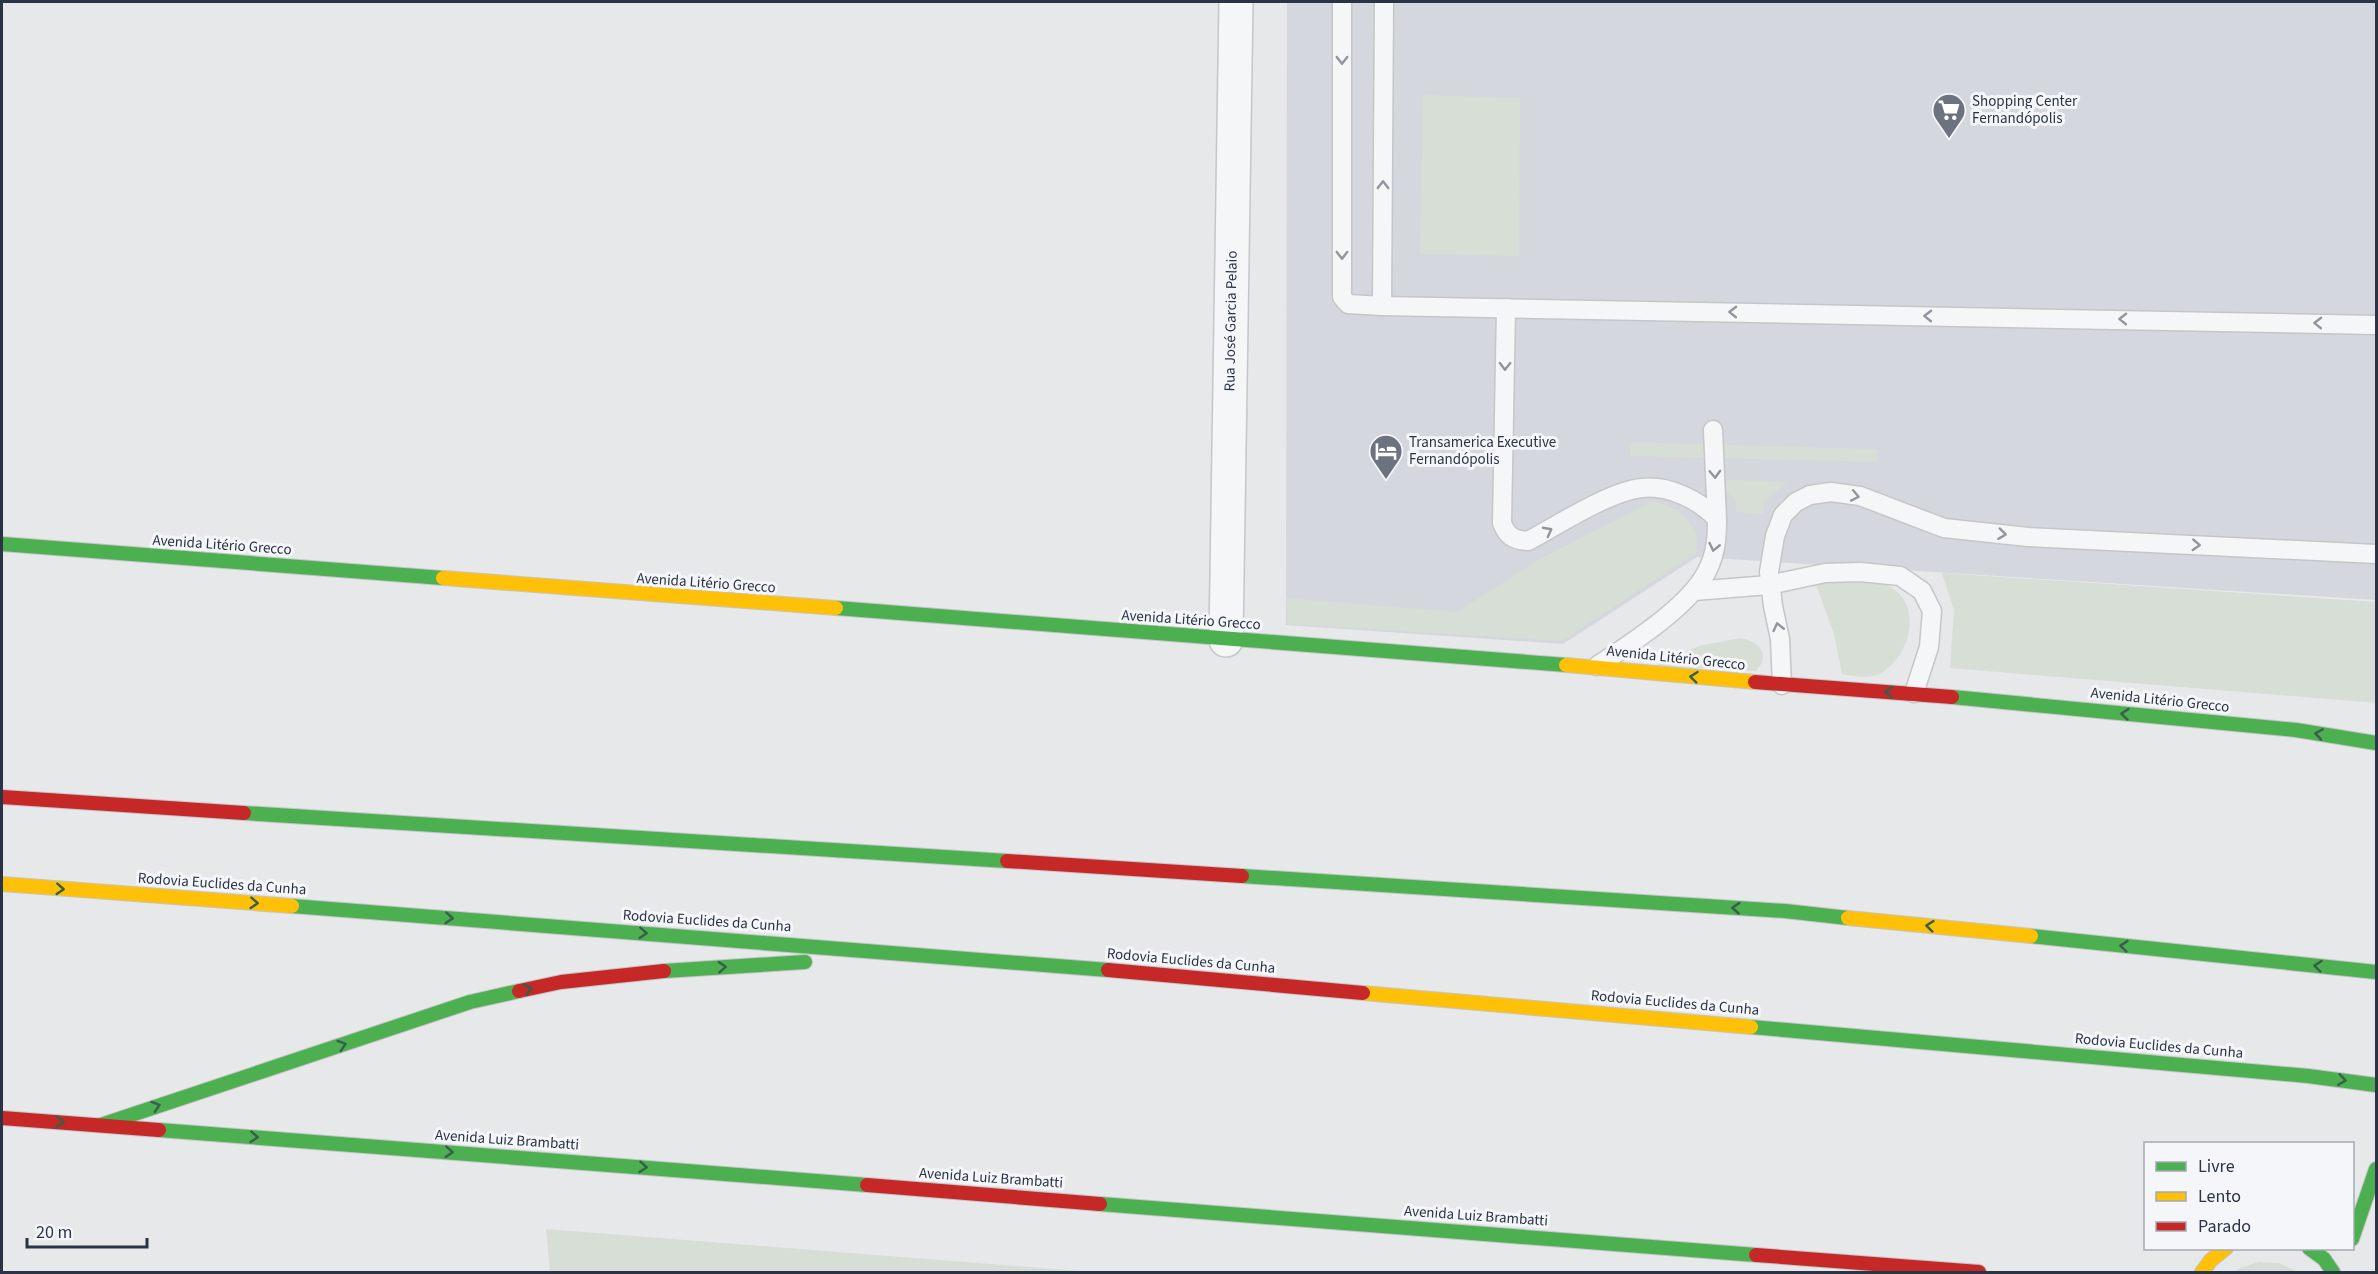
<svg xmlns="http://www.w3.org/2000/svg" width="2378" height="1274" font-family="'Source Sans 3',sans-serif">
<style>
.built{fill:#d4d7dd}
.green{fill:#d6ded6}
.lines{fill:none;stroke-linecap:round;stroke-linejoin:round}
.lane-casing{stroke:#c4c6c8;stroke-width:21}
.street-casing{stroke:#c4c6c8;stroke-width:36}
.fast-casing{stroke:#c4c6c8;stroke-width:16}
.slow-casing{stroke:#c4c6c8;stroke-width:16}
.jam-casing{stroke:#c4c6c8;stroke-width:16}
.lane{stroke:#f5f6f7;stroke-width:18}
.street{stroke:#f5f6f7;stroke-width:33}
.fast{stroke:#4caf50;stroke-width:14}
.slow{stroke:#ffc107;stroke-width:14}
.jam{stroke:#c62828;stroke-width:14}
.oneway{stroke:#90959e}
.oneway2{stroke:#375f49}
.labels{text-anchor:middle;dominant-baseline:central;stroke-width:6;stroke-linejoin:round;paint-order:stroke}
.poi-label{font-size:15px;fill:#2b3445;stroke:#f4f6f9;text-anchor:start}
.street-label{font-size:15px;fill:#2b3445;stroke:#f4f6f9}
</style>
<rect width="100%" height="100%" fill="#e6e8ea"/>
<polygon class="built" points="1287,2 2376,2 2376,600 1697,557 1563,644 1286,625"/>
<g class="green">
<polygon points="1423,95 1520,98 1519,256 1420,254"/>
<polygon points="1630,442 1877,449 1877,462 1630,456"/>
<polygon points="1714,479 1787,482 1764,502 1763,514 1736,512 1736,501"/>
<path d="M1653 501C1677 507 1703 524 1696 553L1562 641 1288 624 1286 598 1457 612 1538 560Z"/>
<polygon points="1942,573 2376,602 2376,703 1950,668 1954,610"/>
<path d="M1849 578C1860 579 1875 579 1885 584 1924 601 1912 653 1883 672 1871 680 1855 676 1842 674L1834 634 1816 584Z"/>
<path d="M1740 638C1758 641 1772 654 1756 671L1655 666 1699 646Z"/>
<polygon points="546,1229 1092,1272 550,1272"/>
<polygon points="2259,1262 2279,1263 2298,1272 2235,1272 2240,1268"/>
</g>
<g class="lines">
<defs>
<g id="lane">
<polyline points="1342,2 1342,297 1348,304 1382,306 2376,325"/>
<polyline points="1382,306 1384,2"/>
<path d="M1506 308 1502 523C1507 536 1513 540 1528 541 1558 525 1610 491 1642 488 1669 485 1699 500 1717 519 1717 537 1716 553 1708 569 1692 605 1630 644 1597 666"/>
<polyline points="1713,430 1717,519"/>
<polyline points="1694,591 1769,585 1825,573 1860,572 1900,576 1922,591 1932,611 1929,647 1914,693"/>
<polyline points="1782,685 1780,639 1773,606 1769,572 1775,536 1783,515 1796,502 1810,495 1831,492 1860,496 1944,528 2028,537 2376,554"/>
</g>
<polyline id="street" points="1226,640 1236,2"/>
<g id="fast">
<polyline points="2,544 443,578"/>
<polyline points="836,608 1566,665"/>
<polyline points="1952,697 2296,730 2376,743"/>
<polyline points="244,813 1007,861"/>
<polyline points="1242,876 1785,911 1848,918"/>
<polyline points="292,906 1108,970"/>
<polyline points="2031,936 2376,972"/>
<polyline points="664,971 805,962"/>
<polyline points="1751,1027 2308,1076 2376,1085"/>
<polyline points="101,1125 470,1002 519,991"/>
<polyline points="159,1130 867,1185"/>
<polyline points="1100,1204 1756,1255"/>
<polyline points="2352,1239 2376,1169"/>
<polyline points="2309,1248 2324,1259 2333,1272"/>
</g>
<g id="slow">
<polyline points="443,578 836,608"/>
<polyline points="1566,665 1755,682"/>
<polyline points="2,884 292,906"/>
<polyline points="1848,918 2031,936"/>
<polyline points="1363,993 1751,1027"/>
<polyline points="2202,1272 2211,1260 2226,1248"/>
</g>
<g id="jam">
<polyline points="1755,682 1952,697"/>
<polyline points="2,797 244,813"/>
<polyline points="1007,861 1242,876"/>
<polyline points="1108,970 1363,993"/>
<polyline points="519,991 561,982 664,971"/>
<polyline points="2,1118 159,1130"/>
<polyline points="867,1185 1100,1204"/>
<polyline points="1756,1255 1979,1272"/>
</g>
</defs>
<use href="#lane" class="lane-casing"/>
<use href="#street" class="street-casing"/>
<use href="#fast" class="fast-casing"/>
<use href="#slow" class="slow-casing"/>
<use href="#jam" class="jam-casing"/>
<use href="#lane" class="lane"/>
<use href="#street" class="street"/>
<use href="#fast" class="fast"/>
<use href="#slow" class="slow"/>
<use href="#jam" class="jam"/>
</g>
<defs><path id="oneway-chevron" d="M-2-3.5L2.5 0L-2 3.5" fill="none" stroke-width="1.6" stroke-linecap="round" stroke-linejoin="round" transform="scale(1.5)"/></defs>
<g class="oneway">
<use href="#oneway-chevron" transform="translate(1342 60) rotate(90)"/>
<use href="#oneway-chevron" transform="translate(1383 185) rotate(-90)"/>
<use href="#oneway-chevron" transform="translate(1342 255) rotate(90)"/>
<use href="#oneway-chevron" transform="translate(1733 312) rotate(-179)"/>
<use href="#oneway-chevron" transform="translate(1928 316) rotate(-179)"/>
<use href="#oneway-chevron" transform="translate(2123 319) rotate(-179)"/>
<use href="#oneway-chevron" transform="translate(2318 323) rotate(-179)"/>
<use href="#oneway-chevron" transform="translate(1505 366) rotate(91)"/>
<use href="#oneway-chevron" transform="translate(1715 474) rotate(88)"/>
<use href="#oneway-chevron" transform="translate(1855 496) rotate(11)"/>
<use href="#oneway-chevron" transform="translate(1548 531) rotate(-28)"/>
<use href="#oneway-chevron" transform="translate(2002 534) rotate(7)"/>
<use href="#oneway-chevron" transform="translate(2196 545) rotate(3)"/>
<use href="#oneway-chevron" transform="translate(1714 547) rotate(103)"/>
<use href="#oneway-chevron" transform="translate(1778 627) rotate(-103)"/>
</g>
<g class="oneway2">
<use href="#oneway-chevron" transform="translate(1694 677) rotate(-174)"/>
<use href="#oneway-chevron" transform="translate(1889 692) rotate(-177)"/>
<use href="#oneway-chevron" transform="translate(2125 714) rotate(-174)"/>
<use href="#oneway-chevron" transform="translate(2319 734) rotate(-171)"/>
<use href="#oneway-chevron" transform="translate(60 889) rotate(4)"/>
<use href="#oneway-chevron" transform="translate(254 903) rotate(4)"/>
<use href="#oneway-chevron" transform="translate(1736 908) rotate(-176)"/>
<use href="#oneway-chevron" transform="translate(449 918) rotate(4)"/>
<use href="#oneway-chevron" transform="translate(1930 926) rotate(-174)"/>
<use href="#oneway-chevron" transform="translate(643 933) rotate(4)"/>
<use href="#oneway-chevron" transform="translate(2124 946) rotate(-174)"/>
<use href="#oneway-chevron" transform="translate(2318 966) rotate(-174)"/>
<use href="#oneway-chevron" transform="translate(722 967) rotate(-3)"/>
<use href="#oneway-chevron" transform="translate(528 989) rotate(-13)"/>
<use href="#oneway-chevron" transform="translate(342 1045) rotate(-18)"/>
<use href="#oneway-chevron" transform="translate(2342 1080) rotate(8)"/>
<use href="#oneway-chevron" transform="translate(156 1106) rotate(-18)"/>
<use href="#oneway-chevron" transform="translate(60 1122) rotate(4)"/>
<use href="#oneway-chevron" transform="translate(254 1137) rotate(4)"/>
<use href="#oneway-chevron" transform="translate(449 1152) rotate(4)"/>
<use href="#oneway-chevron" transform="translate(643 1167) rotate(4)"/>
</g>
<defs>
<symbol id="supermarket-pin" viewBox="-11 -11 22 30"><path d="M0 17L-7.5 6A9.5 9.5 0 1 1 7.5 6Z" fill="#6c737f" stroke="#f4f6f9"/><path d="M-6-5.5h2.5l.6 2H6L4.5 2H-2.5L-4.4-4H-6ZM-1.5 3.2a1.3 1.3 0 1 0 .1 0ZM3 3.2a1.3 1.3 0 1 0 .1 0Z" fill="#fff"/></symbol>
<symbol id="hotel-pin" viewBox="-11 -11 22 30"><path d="M0 17L-7.5 6A9.5 9.5 0 1 1 7.5 6Z" fill="#6c737f" stroke="#f4f6f9"/><path d="M-6-4.5h1.5V1H6V5H4.5V3h-9V5H-6ZM-4 0a1.8 1.8 0 1 1 3.6 0ZM.5 0V-2.5h3Q6-2.5 6 0Z" fill="#fff"/></symbol>
</defs>
<g fill-rule="evenodd">
<use href="#supermarket-pin" x="1930" y="91" width="38" height="52"/>
<use href="#hotel-pin" x="1367" y="432" width="38" height="52"/>
</g>
<g class="labels">
<g class="poi-label">
<text x="1972" y="101">Shopping Center<tspan x="1972" dy="17">Fernandópolis</tspan></text>
<text x="1409" y="442">Transamerica Executive<tspan x="1409" dy="17">Fernandópolis</tspan></text>
</g>
<g class="street-label">
<text transform="translate(1231 321) rotate(-89)">Rua José Garcia Pelaio</text>
<text transform="translate(222 545) rotate(4)">Avenida Litério Grecco</text>
<text transform="translate(706 583) rotate(4)">Avenida Litério Grecco</text>
<text transform="translate(1191 620) rotate(4)">Avenida Litério Grecco</text>
<text transform="translate(1676 658) rotate(6)">Avenida Litério Grecco</text>
<text transform="translate(2160 700) rotate(6)">Avenida Litério Grecco</text>
<text transform="translate(222 884) rotate(4)">Rodovia Euclides da Cunha</text>
<text transform="translate(707 921) rotate(4)">Rodovia Euclides da Cunha</text>
<text transform="translate(1191 961) rotate(5)">Rodovia Euclides da Cunha</text>
<text transform="translate(1675 1003) rotate(5)">Rodovia Euclides da Cunha</text>
<text transform="translate(2159 1046) rotate(5)">Rodovia Euclides da Cunha</text>
<text transform="translate(507 1140) rotate(4)">Avenida Luiz Brambatti</text>
<text transform="translate(991 1178) rotate(4)">Avenida Luiz Brambatti</text>
<text transform="translate(1476 1216) rotate(4)">Avenida Luiz Brambatti</text>
</g>
</g>
<rect width="2378" height="1274" fill="none" stroke="#2b3445" stroke-width="6"/>
<rect x="2144" y="1142" width="210" height="108" fill="#f4f6f9" stroke="#a4a8b1" stroke-width="1.5"/>
<rect x="2156" y="1162" width="30" height="9" fill="#4caf50" stroke="#a4a8b1" stroke-width="1.5"/>
<text x="2198" y="1172" font-size="18" fill="#2b3445">Livre</text>
<rect x="2156" y="1192" width="30" height="9" fill="#ffc107" stroke="#a4a8b1" stroke-width="1.5"/>
<text x="2198" y="1202" font-size="18" fill="#2b3445">Lento</text>
<rect x="2156" y="1222" width="30" height="9" fill="#c62828" stroke="#a4a8b1" stroke-width="1.5"/>
<text x="2198" y="1232" font-size="18" fill="#2b3445">Parado</text>
<path d="M27 1238v9h120v-9" fill="none" stroke="#2b3445" stroke-width="3"/>
<text x="36" y="1238" font-size="18" fill="#2b3445" stroke="#f4f6f9" stroke-width="4.5" paint-order="stroke">20 m</text>
</svg>
